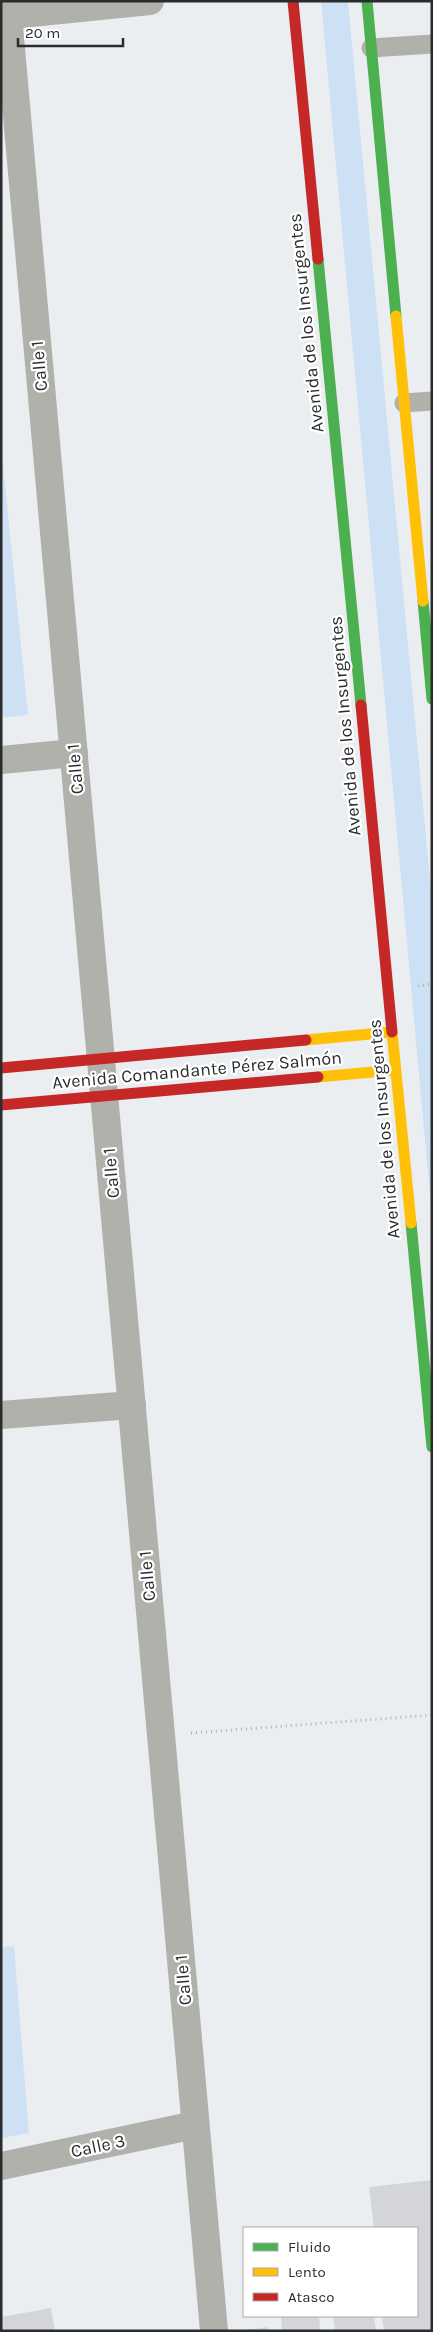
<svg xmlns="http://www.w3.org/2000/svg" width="433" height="2332" font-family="Karla,sans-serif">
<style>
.green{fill:#cee1f4}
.building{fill:#d3d5d8}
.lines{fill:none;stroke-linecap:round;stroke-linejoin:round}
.path{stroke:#b1b2b0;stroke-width:3;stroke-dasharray:1 4;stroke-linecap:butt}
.lane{stroke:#b0b1ab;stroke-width:19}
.street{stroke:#b0b1ab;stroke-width:28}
.fast{stroke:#4caf50;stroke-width:11}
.slow{stroke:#ffc107;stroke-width:11}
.jam{stroke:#c62828;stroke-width:11}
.labels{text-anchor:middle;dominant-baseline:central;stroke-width:4.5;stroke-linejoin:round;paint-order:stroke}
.street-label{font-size:18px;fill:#2a2c2e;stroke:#fff}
</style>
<rect width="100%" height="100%" fill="#ebeef1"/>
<g class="green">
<polygon points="321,1 348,1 432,902 432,1217"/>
<polygon points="1,444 28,715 1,718"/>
<polygon points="14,1946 29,2133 1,2138 1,1947"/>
</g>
<g class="building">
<polygon points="432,2180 432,2331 384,2331 382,2316 417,2316 417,2228 374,2228 369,2187"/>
<polygon points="51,2308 55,2331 1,2331 1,2317"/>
<polygon points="281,2316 319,2316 320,2331 282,2331"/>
<polygon points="333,2316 374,2316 376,2331 335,2331"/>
<polygon points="268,2327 268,2331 247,2331 247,2330"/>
</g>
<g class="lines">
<g class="path">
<polyline points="418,986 432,984"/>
<polyline points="191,1733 432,1715"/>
</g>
<g class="lane">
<polyline points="371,48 432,44"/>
<polyline points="404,403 432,401"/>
</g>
<g class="street">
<polyline points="8,15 214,2331"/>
<polyline points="1,16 150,1"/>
<polyline points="1,760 74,753"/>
<polyline points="1,1415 132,1405"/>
<polyline points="1,2166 195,2125"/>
</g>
<g class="fast">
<polyline points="367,1 396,316"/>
<polyline points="318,259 361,705"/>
<polyline points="423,601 432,699"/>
<polyline points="411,1223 432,1447"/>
</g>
<g class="slow">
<polyline points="396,316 423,601"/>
<polyline points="392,1032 411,1223"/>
<polyline points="306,1040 392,1032"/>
<polyline points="318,1077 395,1070"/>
</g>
<g class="jam">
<polyline points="293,1 318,259"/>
<polyline points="361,705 392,1032"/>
<polyline points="1,1068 306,1040"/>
<polyline points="1,1105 318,1077"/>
</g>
</g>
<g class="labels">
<g class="street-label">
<text transform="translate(306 323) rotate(-96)">Avenida de los Insurgentes</text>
<text transform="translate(39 366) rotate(-95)">Calle 1</text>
<text transform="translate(345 726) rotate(-95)">Avenida de los Insurgentes</text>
<text transform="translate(75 769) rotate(-95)">Calle 1</text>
<text transform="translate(197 1070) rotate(-5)">Avenida Comandante Pérez Salmón</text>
<text transform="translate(384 1129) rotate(-95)">Avenida de los Insurgentes</text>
<text transform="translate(111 1173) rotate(-95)">Calle 1</text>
<text transform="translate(147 1576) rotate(-95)">Calle 1</text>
<text transform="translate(183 1980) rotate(-95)">Calle 1</text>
<text transform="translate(98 2146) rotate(-12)">Calle 3</text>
</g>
</g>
<rect width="433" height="2332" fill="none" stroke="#2a2c2e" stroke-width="5"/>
<rect x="243" y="2227" width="175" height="90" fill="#ffffff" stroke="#aaabab"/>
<rect x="253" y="2243" width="25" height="8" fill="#4caf50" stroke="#aaabab"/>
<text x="288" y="2252" font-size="15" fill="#2a2c2e">Fluido</text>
<rect x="253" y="2268" width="25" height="8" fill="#ffc107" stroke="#aaabab"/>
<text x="288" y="2277" font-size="15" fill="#2a2c2e">Lento</text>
<rect x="253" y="2293" width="25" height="8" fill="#c62828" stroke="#aaabab"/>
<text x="288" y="2302" font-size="15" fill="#2a2c2e">Atasco</text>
<path d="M18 38v8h105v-8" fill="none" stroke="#2a2c2e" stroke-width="2.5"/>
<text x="25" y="38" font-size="15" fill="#2a2c2e" stroke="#ffffff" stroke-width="4" paint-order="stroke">20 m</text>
</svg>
